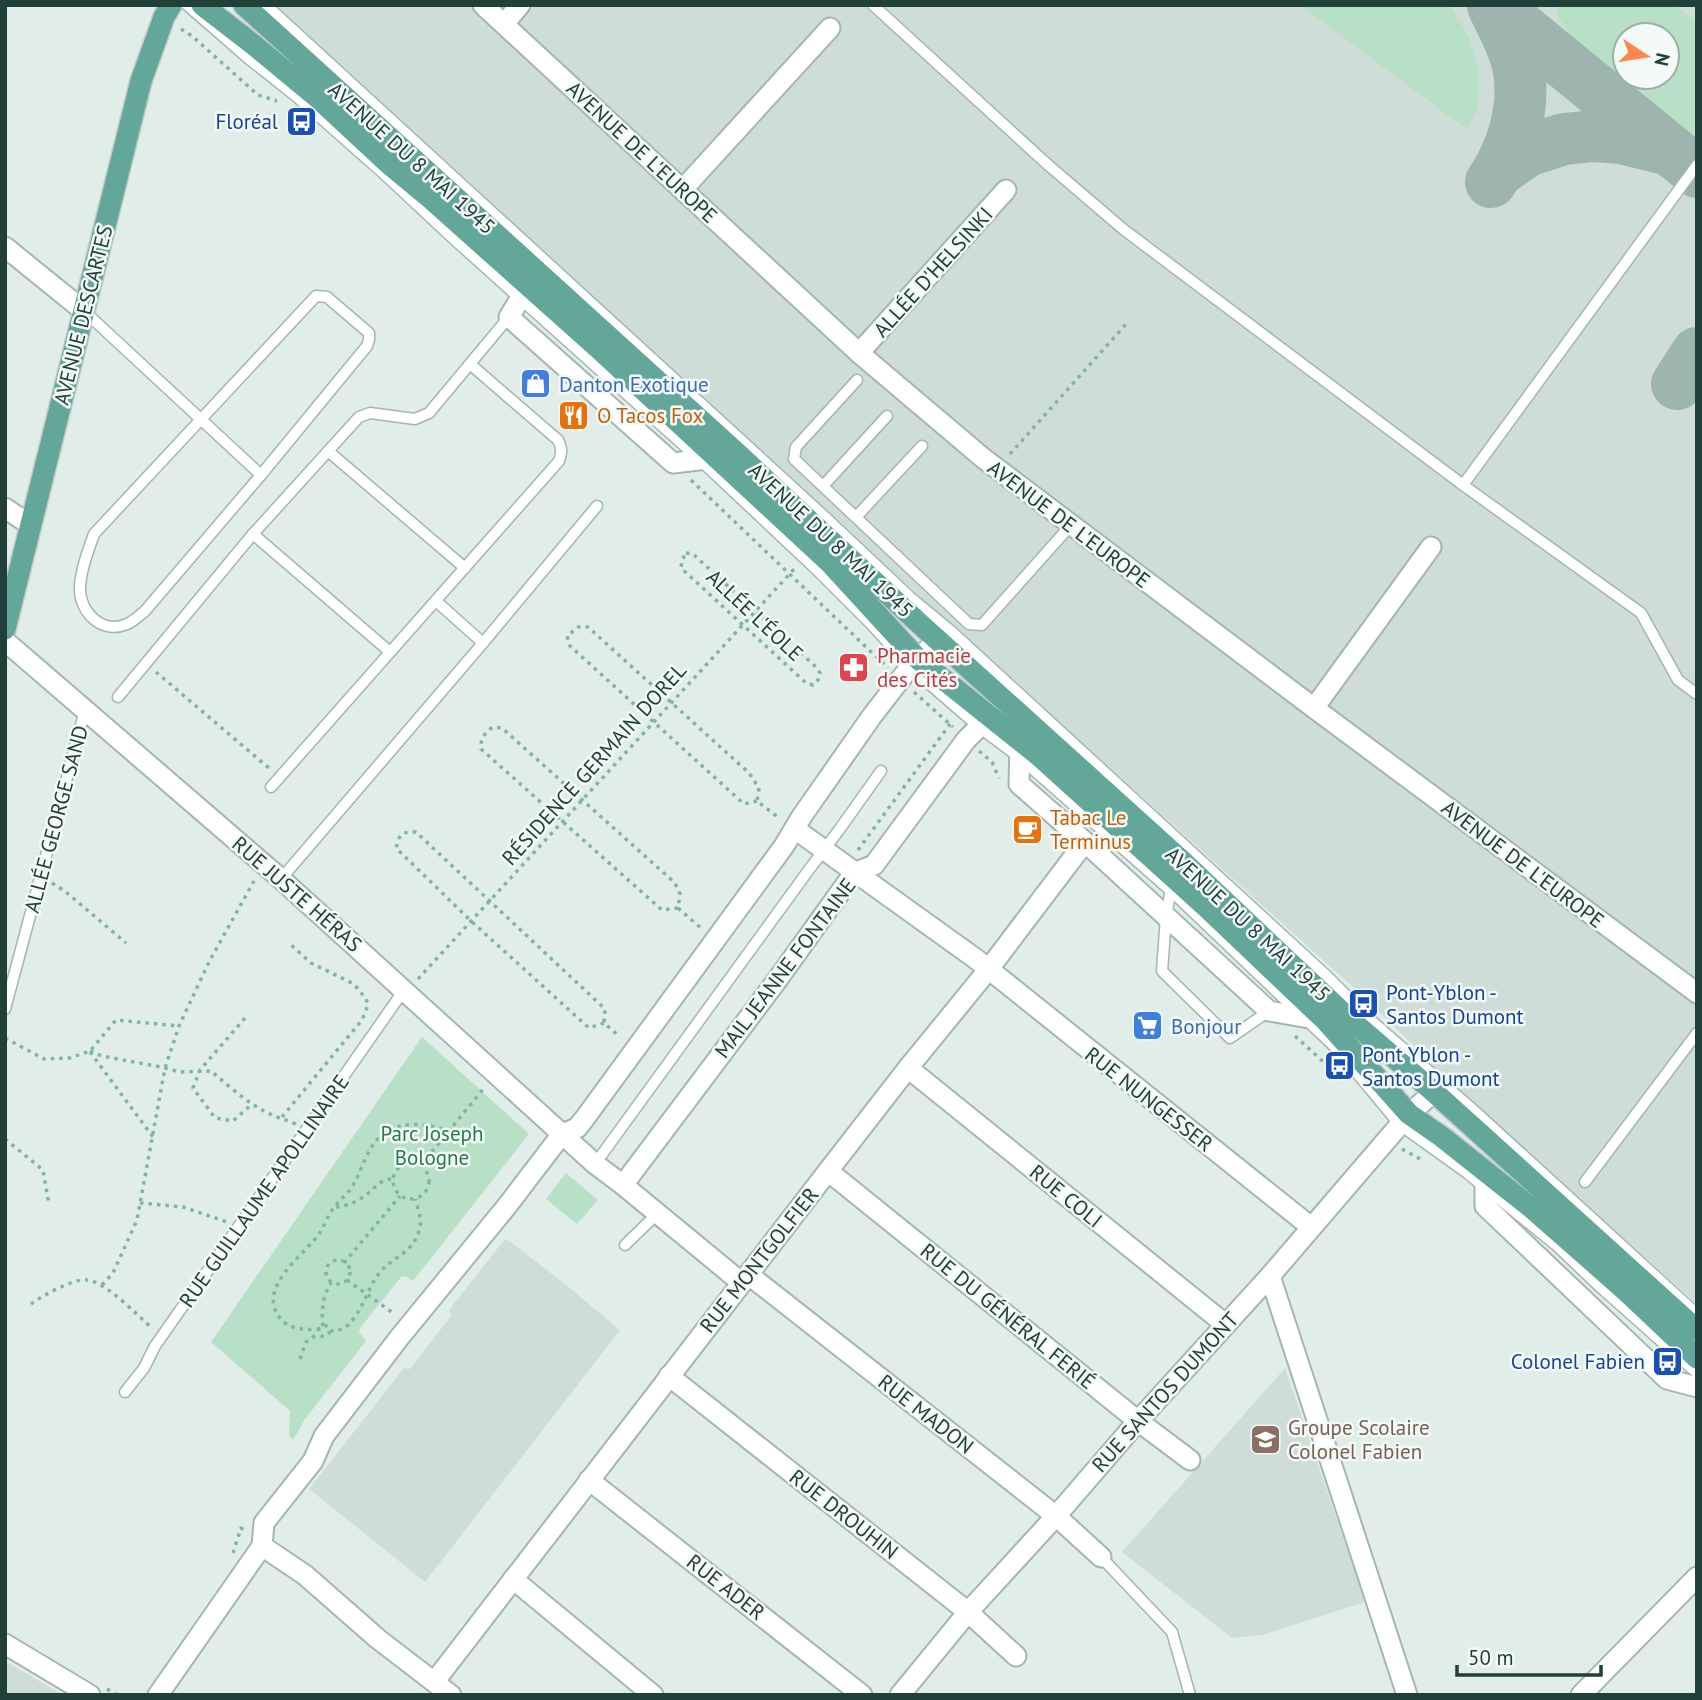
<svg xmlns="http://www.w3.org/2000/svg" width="1702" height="1700" font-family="'PT Sans',sans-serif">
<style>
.built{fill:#cfddd8;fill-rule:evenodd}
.green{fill:#b8e0c6;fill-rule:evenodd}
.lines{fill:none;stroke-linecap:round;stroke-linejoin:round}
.taxiway{stroke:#9eb4af;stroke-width:52}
.lane-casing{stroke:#a3b6b1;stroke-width:13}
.street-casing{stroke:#a3b6b1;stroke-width:23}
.primary-casing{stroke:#c1cac8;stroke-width:24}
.path{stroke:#7fb4a7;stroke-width:3.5;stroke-dasharray:3.5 5;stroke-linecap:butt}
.lane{stroke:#fff;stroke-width:10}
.street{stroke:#fff;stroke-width:19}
.primary{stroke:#62a79a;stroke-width:21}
.labels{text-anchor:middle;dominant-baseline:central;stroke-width:5;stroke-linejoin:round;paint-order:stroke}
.transit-label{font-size:21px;fill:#164399;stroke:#f2f9f6;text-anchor:end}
.street-label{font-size:21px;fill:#204039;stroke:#f2f9f6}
.shop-label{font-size:21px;fill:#366cbe;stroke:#f2f9f6;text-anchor:start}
.food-label{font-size:21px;fill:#c56008;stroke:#f2f9f6;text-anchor:start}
.health-label{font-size:21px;fill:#be3a42;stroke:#f2f9f6;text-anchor:start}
.park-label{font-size:21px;fill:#267a4d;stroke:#f2f9f6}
.education-label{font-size:21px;fill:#785e54;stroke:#f2f9f6;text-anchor:start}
</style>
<rect width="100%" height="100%" fill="#e1ede9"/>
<g class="built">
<path d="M273 5H1697V1304L1452 1084 1366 999 844 528ZM1625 35H1667V77H1625Z"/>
<polygon points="505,1239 512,1243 565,1284 620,1330 425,1582 309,1489 404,1368 410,1369 451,1316 449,1310"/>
<polygon points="1285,1368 1365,1602 1262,1635 1232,1638 1122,1552"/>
<polygon points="5,1661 63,1695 5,1695"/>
</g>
<g class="green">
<polygon points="1300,5 1448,5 1452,9 1469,37 1479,73 1478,108 1468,130"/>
<path d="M1556 5H1675L1697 22V135L1690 133 1569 33 1559 18ZM1625 35H1667V77H1625Z"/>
<polygon points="422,1037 529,1134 413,1281 406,1276 401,1277 360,1328 359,1332 366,1341 305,1419 293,1440 289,1436 290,1411 211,1342"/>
<polygon points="566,1173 598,1200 577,1224 546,1199"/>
</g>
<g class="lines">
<g class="taxiway">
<polyline points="1493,5 1697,172"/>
<polyline points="1500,170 1527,151 1564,139 1594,136 1621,138 1662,148"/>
<path d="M1491 182C1511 153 1523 115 1520 79 1519 57 1504 28 1494 8"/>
<polyline points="1677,384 1697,353"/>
</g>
<defs>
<g id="lane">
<polyline points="187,5 249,59 297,97 383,173 457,242 699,459 817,570 870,623 910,667 979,727 1019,757 1171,891 1337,1049 1400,1125 1467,1173 1556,1245 1600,1287 1697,1373"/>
<polyline points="266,5 825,517 910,597 951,631 1328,977 1374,1023 1479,1115 1697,1314"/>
<polyline points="873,5 1047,164 1123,229 1463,485 1641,613 1678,680 1697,694"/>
<path d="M316 296 327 297 369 333V340L367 346 261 475 145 611C140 615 134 621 127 624 102 635 79 612 80 587 81 569 88 551 94 534Z"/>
<polyline points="84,311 261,475"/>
<polyline points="857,380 796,447 794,459 969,624 982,625 1071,525"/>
<polyline points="328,451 465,568"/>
<polyline points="1463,485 1697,165"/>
<polyline points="823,486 887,416"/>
<polyline points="856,517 922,446"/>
<polyline points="253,534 390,652"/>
<polyline points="436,601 483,643"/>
<polyline points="118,697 253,534 359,417 370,413 415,419 429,413 509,317"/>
<path d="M271 787 559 461C562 453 562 448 558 440L470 364"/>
<polyline points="281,879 483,643 597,506"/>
<polyline points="1171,888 1166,917 1162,971 1230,1038 1269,1011"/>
<polyline points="5,1009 85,710"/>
<polyline points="595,1164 808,871 839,830 881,771"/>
<polyline points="1585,1182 1697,1033"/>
<polyline points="625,1245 658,1213"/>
<polyline points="125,1392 144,1368 155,1346 404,990"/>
<polyline points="1101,1557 1172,1632 1190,1695"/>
</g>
<g id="street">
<polyline points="483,5 859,353 983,458 1314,708 1697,993"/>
<polyline points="504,24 520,5"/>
<polyline points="683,189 830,28"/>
<polyline points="5,247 84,311"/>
<polyline points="528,286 509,317 673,463 716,458"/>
<polyline points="859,353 1006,190"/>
<polyline points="5,508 30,525"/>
<polyline points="5,641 281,879 562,1134 577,1128 585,1118 784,846 802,816 872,716 910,667 938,639"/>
<polyline points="1314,708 1431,547"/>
<polyline points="1020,741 1019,784 1085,842 1269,1011 1326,1021"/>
<polyline points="795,829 976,959 1311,1227"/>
<polyline points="908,1068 1225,1324"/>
<polyline points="828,1171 1138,1421 1190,1460"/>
<polyline points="1485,1171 1485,1206 1667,1379 1697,1387"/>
<polyline points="623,1185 775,983 854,873 874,865 966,740 979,727"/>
<polyline points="749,1275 1056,1516 1101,1557"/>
<polyline points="1270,1276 1407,1695"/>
<polyline points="669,1376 968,1612 1016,1656"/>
<polyline points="589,1480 862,1695"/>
<polyline points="262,1546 264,1523 313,1461 324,1436 399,1338 507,1206 562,1134 595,1164 623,1185 742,1283"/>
<polyline points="262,1546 305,1575 378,1639 451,1695"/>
<polyline points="513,1579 653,1695"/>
<polyline points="5,1644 90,1695"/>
<polyline points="435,1681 828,1171 908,1068 988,970 1085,842"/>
<polyline points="158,1695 262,1546"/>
<polyline points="900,1695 968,1612 1056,1516 1138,1421 1270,1276 1409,1114 1434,1092"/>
<polyline points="1581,1695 1697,1577"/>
</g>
<g id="primary">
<polyline points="202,5 255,46 319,99 390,165 431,199 599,349 829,562 918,659 1038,755 1205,906 1326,1021 1409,1114 1442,1137 1534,1210 1626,1291 1697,1358"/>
<polyline points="244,5 737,453 920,624 1179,858 1346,1016 1434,1092 1697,1330"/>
<polyline points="5,629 141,81 164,17 171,5"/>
</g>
</defs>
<use href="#lane" class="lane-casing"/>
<use href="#street" class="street-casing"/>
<use href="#primary" class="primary-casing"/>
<g class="path">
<polyline points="181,29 192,36 258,95 277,101"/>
<polyline points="1010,454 1127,323"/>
<polyline points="691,480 888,668"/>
<polygon points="686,553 693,554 816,667 820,673 818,680 813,685 806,683 681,568 682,560"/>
<polyline points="156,672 270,769"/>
<polyline points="914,692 953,727"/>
<polyline points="979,751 992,762 999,778"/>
<polyline points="757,801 744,804 570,646 567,636 578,627 588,627 749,773 759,788 757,801 779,818"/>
<polyline points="858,850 950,724"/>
<polyline points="52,883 66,892 126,943"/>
<path d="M678 908 662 910 481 749C480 739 485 732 493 727L502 728 675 883 680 894 678 908 701 928"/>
<polyline points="418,979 796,567"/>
<polyline points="245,1018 200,1070 193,1088 215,1118 233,1121 252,1104"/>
<path d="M604 1023 589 1028 471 921 396 848C400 834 400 832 416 832L605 1009 604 1023 620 1037"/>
<polyline points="1295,1036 1341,1078"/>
<polyline points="5,1038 44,1059 70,1058 90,1051 116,1020 179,1026"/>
<path d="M90 1051 102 1056 161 1067 180 1072 211 1071C229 1086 248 1104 270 1114 278 1118 287 1120 296 1124"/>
<polyline points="90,1052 153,1137"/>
<polyline points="282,1117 362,1020 368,1005 366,999 354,984 311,963 289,943"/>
<polyline points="5,1139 43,1170 49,1205"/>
<polyline points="1402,1149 1422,1160"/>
<circle cx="411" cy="1181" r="18"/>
<polyline points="421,1165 484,1088"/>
<polyline points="140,1203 183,1207 227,1222"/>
<path d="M336 1207C346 1206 355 1203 363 1197 374 1190 379 1179 393 1179"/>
<circle cx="338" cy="1272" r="12"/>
<polyline points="344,1263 400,1196"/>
<polyline points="347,1280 393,1313"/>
<polyline points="102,1285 113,1273 137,1220 165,1068 179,1026 210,960 254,881"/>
<path d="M31 1304C42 1296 74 1278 87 1280 105 1281 138 1316 153 1329"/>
<circle cx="324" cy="1331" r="5.5"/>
<path d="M323 1326C321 1311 323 1295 331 1283"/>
<path d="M320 1329C306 1330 289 1330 280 1318 256 1288 303 1256 319 1234 325 1225 328 1214 335 1206 340 1200 345 1196 350 1190 364 1170 366 1141 391 1129 409 1121 431 1125 449 1131"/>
<path d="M330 1331C338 1331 345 1329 350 1323 363 1309 367 1290 378 1275 389 1258 412 1255 419 1231 423 1221 418 1209 415 1199"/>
<polyline points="300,1359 306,1342 319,1333"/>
<polyline points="233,1553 241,1528 245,1531"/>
<polyline points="107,1689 117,1695"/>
</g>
<use href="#lane" class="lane"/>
<use href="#street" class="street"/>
<use href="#primary" class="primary"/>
</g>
<defs>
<symbol id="bus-square" viewBox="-11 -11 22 22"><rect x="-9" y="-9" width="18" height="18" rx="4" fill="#1a4fb4" stroke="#f2f9f6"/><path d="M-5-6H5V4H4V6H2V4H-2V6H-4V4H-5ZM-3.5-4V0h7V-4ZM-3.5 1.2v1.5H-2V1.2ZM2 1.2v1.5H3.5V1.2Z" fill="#fff"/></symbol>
<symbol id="shop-square" viewBox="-11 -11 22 22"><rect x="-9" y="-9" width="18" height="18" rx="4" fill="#3f7fe0" stroke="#f2f9f6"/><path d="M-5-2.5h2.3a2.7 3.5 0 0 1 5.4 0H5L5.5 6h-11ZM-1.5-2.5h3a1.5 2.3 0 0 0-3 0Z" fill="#fff"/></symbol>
<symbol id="restaurant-square" viewBox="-11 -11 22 22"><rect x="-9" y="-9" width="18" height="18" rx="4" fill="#e8710a" stroke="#f2f9f6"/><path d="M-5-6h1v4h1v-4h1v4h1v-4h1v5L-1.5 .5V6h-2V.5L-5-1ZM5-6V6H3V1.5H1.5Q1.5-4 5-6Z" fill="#fff"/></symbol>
<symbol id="pharmacy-square" viewBox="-11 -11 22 22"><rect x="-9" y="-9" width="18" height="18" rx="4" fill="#e0444e" stroke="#f2f9f6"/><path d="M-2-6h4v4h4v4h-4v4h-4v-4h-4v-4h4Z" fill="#fff"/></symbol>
<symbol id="cafe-square" viewBox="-11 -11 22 22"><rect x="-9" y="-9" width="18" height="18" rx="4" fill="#e8710a" stroke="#f2f9f6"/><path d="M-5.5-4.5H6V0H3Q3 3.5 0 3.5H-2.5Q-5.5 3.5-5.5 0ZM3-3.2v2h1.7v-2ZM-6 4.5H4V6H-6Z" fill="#fff"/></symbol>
<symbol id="supermarket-square" viewBox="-11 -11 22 22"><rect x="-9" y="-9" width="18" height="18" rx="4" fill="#3f7fe0" stroke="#f2f9f6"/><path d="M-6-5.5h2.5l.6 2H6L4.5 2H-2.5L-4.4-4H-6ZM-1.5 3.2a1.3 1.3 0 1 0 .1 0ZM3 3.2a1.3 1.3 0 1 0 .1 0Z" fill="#fff"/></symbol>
<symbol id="school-square" viewBox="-11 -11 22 22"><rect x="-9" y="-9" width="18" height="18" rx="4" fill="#8d6e63" stroke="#f2f9f6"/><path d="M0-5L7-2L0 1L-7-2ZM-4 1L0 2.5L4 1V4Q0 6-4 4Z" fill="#fff"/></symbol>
</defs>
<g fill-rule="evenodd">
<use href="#bus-square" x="284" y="104" width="35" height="35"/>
<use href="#shop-square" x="518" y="366" width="35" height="35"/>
<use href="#restaurant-square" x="556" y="398" width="35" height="35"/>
<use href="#pharmacy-square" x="836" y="650" width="35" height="35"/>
<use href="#cafe-square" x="1010" y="812" width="35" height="35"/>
<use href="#bus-square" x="1346" y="986" width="35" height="35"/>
<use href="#supermarket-square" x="1130" y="1008" width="35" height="35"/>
<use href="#bus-square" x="1322" y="1048" width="35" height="35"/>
<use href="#bus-square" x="1650" y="1344" width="35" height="35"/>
<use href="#school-square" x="1248" y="1422" width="35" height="35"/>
</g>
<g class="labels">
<g class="transit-label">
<text x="278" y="121">Floréal</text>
<text x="1386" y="992" text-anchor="start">Pont-Yblon -<tspan x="1386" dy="24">Santos Dumont</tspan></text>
<text x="1362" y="1054" text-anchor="start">Pont Yblon -<tspan x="1362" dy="24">Santos Dumont</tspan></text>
<text x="1645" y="1361">Colonel Fabien</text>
</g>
<g class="street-label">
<text transform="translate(642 152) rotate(43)">AVENUE DE L'EUROPE</text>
<text transform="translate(412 158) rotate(42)">AVENUE DU 8 MAI 1945</text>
<text transform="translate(933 272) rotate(-48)">ALLÉE D'HELSINKI</text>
<text transform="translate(83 315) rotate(-76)">AVENUE DESCARTES</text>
<text transform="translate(1069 524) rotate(37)">AVENUE DE L'EUROPE</text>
<text transform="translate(831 540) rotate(43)">AVENUE DU 8 MAI 1945</text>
<text transform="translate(755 615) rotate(43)">ALLÉE L'ÉOLE</text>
<text transform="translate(594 764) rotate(-48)">RÉSIDENCE GERMAIN DOREL</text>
<text transform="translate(56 819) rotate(-75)">ALLÉE GEORGE SAND</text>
<text transform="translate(1523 864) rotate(37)">AVENUE DE L'EUROPE</text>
<text transform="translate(297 894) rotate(41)">RUE JUSTE HÉRAS</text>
<text transform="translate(1248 924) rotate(43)">AVENUE DU 8 MAI 1945</text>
<text transform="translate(785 968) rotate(-53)">MAIL JEANNE FONTAINE</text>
<text transform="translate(1149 1099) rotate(38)">RUE NUNGESSER</text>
<text transform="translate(264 1191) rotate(-55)">RUE GUILLAUME APOLLINAIRE</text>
<text transform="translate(1066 1196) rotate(39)">RUE COLI</text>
<text transform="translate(759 1260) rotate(-52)">RUE MONTGOLFIER</text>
<text transform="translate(1008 1316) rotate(39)">RUE DU GÉNÉRAL FERIÉ</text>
<text transform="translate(1165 1392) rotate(-48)">RUE SANTOS DUMONT</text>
<text transform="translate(926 1414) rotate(38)">RUE MADON</text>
<text transform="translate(844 1514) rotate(38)">RUE DROUHIN</text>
<text transform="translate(726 1587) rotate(38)">RUE ADER</text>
</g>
<g class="shop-label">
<text x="559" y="384">Danton Exotique</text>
<text x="1171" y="1026">Bonjour</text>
</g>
<g class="food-label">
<text x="597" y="415">O Tacos Fox</text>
<text x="1050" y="817">Tabac Le<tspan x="1050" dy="24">Terminus</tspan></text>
</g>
<g class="health-label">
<text x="877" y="655">Pharmacie<tspan x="877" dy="24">des Cités</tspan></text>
</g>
<g class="park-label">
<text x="432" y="1133">Parc Joseph<tspan x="432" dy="24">Bologne</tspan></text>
</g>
<g class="education-label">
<text x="1288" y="1427">Groupe Scolaire<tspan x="1288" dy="24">Colonel Fabien</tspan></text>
</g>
</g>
<rect width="1702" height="1700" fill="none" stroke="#204039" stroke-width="14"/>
<g transform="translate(1646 56) rotate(102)"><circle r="33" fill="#f2f9f6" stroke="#9eafaa" stroke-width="2"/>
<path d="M0-5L12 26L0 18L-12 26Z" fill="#fe864f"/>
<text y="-10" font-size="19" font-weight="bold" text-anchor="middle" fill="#204039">N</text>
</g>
<path d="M1457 1665v10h144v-10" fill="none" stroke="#204039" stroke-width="3.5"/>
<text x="1468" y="1665" font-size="21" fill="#204039" stroke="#f2f9f6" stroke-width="5" paint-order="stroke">50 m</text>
</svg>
